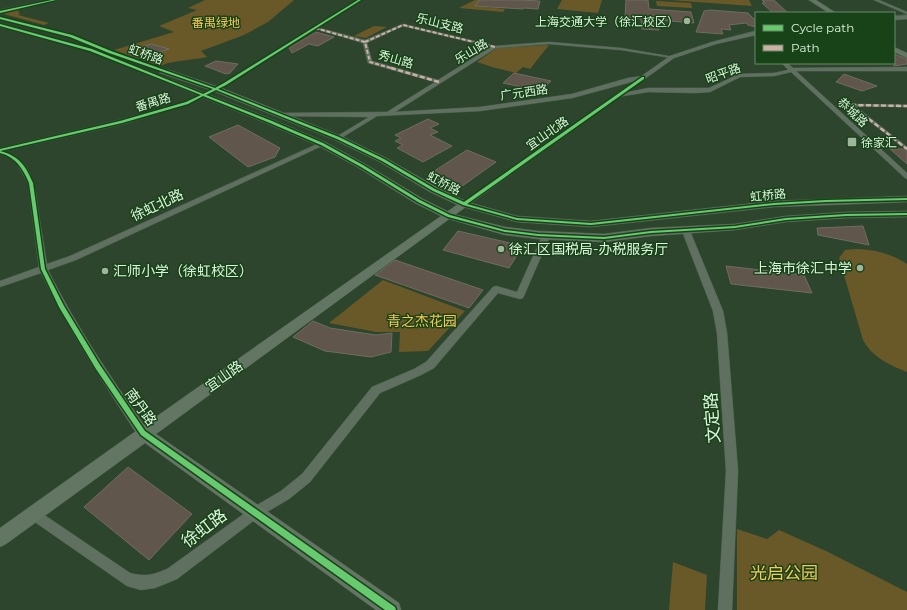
<svg xmlns="http://www.w3.org/2000/svg" width="907" height="610" font-family="Montserrat,'Noto Sans SC',sans-serif">
<style>
.green{fill:#6a5928}
.building{fill:#61564b;stroke:#6f6d61}
.lines{fill:none;stroke-linecap:round;stroke-linejoin:round}
.pedestrian-casing{stroke:#4c614d;stroke-width:1}
.minor-casing{stroke:#4c614d;stroke-width:1}
.tertiary-casing{stroke:#4c614d;stroke-width:1}
.secondary-casing{stroke:#4c614d;stroke-width:1}
.primary-casing{stroke:#4c614d;stroke-width:1}
.pedestrian{fill:#607060;fill-rule:evenodd}
.minor{fill:#607060;fill-rule:evenodd}
.tertiary{fill:#607060;fill-rule:evenodd}
.secondary{fill:#637663;fill-rule:evenodd}
.primary{fill:#637563;fill-rule:evenodd}
.quiet-far1{stroke:#cab0a6;stroke-width:2;stroke-dasharray:4 2;stroke-linecap:butt}
.quiet{stroke:#cab0a6;stroke-width:2.5;stroke-dasharray:5 2.5;stroke-linecap:butt}
.cycleway-casing{stroke:#184319;stroke-width:3}
.cycleway{fill:#67ca6e;fill-rule:evenodd}
.poi-dot{fill:#9fb69e;stroke:#184319;stroke-width:1.5}
.labels{text-anchor:middle;dominant-baseline:central;stroke-width:3;stroke-linejoin:round;paint-order:stroke}
.far-poi-label{font-size:12px;fill:#dcf4db;stroke:#184319;text-anchor:end}
.far-park-label{font-size:12px;fill:#fcc855;stroke:#184319}
.far-street-label{font-size:12px;fill:#dcf4db;stroke:#184319}
.street-label{font-size:14px;fill:#dcf4db;stroke:#184319}
.poi-label{font-size:14px;fill:#dcf4db;stroke:#184319;text-anchor:start}
.park-label{font-size:14px;fill:#fcc855;stroke:#184319}
.near-street-label{font-size:17px;fill:#dcf4db;stroke:#184319}
.near-park-label{font-size:17px;fill:#fcc855;stroke:#184319}
</style>
<rect width="100%" height="100%" fill="#2d442d"/>
<g class="green">
<path d="M205 0H294L268 22 244 35 201 51 207 57C190 61 176 59 160 66L114 50 174 32 159 26 197 10 188 8Z"/>
<polygon points="475,0 485,0 477,4 475,6 505,9 503,12 459,8"/>
<polygon points="562,0 602,0 598,13 557,9"/>
<polygon points="669,0 749,0 752,6"/>
<polygon points="656,1 691,3 692,8 657,6"/>
<polygon points="21,8 18,12 20,14 18,15 49,23 44,25 0,13"/>
<polygon points="374,26 387,27 366,38 354,36"/>
<polygon points="549,45 530,69 523,67 516,73 492,67 477,62 497,48"/>
<path d="M856 249C874 249 892 254 907 264V372C889 365 872 357 863 340L839 258 845 250Z"/>
<polygon points="383,280 465,311 428,351 399,352 400,332 376,332 329,323"/>
<polygon points="737,529 767,539 779,530 826,551 907,592 907,610 737,610"/>
<polygon points="673,562 707,575 705,610 669,610"/>
</g>
<g class="building">
<polygon points="479,0 521,0 540,1 538,9 524,8 523,9 475,6"/>
<polygon points="626,0 648,0 649,9 691,12 694,23 657,20 659,30 642,29 641,19 625,17"/>
<polygon points="762,0 774,0 788,13 773,13 762,3 765,3"/>
<polygon points="710,10 748,13 756,21 756,27 748,25 746,23 729,25 731,30 721,29 723,34 696,32 704,11"/>
<polygon points="316,32 334,37 318,46 309,44 292,53 289,48"/>
<polygon points="151,44 169,49 153,54 139,48"/>
<polygon points="894,54 907,59 907,64 894,66"/>
<polygon points="216,61 238,64 230,73 226,74 205,66"/>
<polygon points="514,73 551,81 541,91 503,83"/>
<polygon points="844,74 877,86 862,91 836,82"/>
<polygon points="428,119 439,124 430,128 438,132 430,135 452,146 423,162 397,148 403,145 395,141 401,138 395,135"/>
<polygon points="238,125 280,148 275,157 248,167 209,137"/>
<polygon points="890,149 903,149 907,151 907,164"/>
<polygon points="467,150 496,162 458,189 428,175"/>
<polygon points="863,226 869,245 818,235 817,228"/>
<polygon points="458,231 523,246 509,268 443,250"/>
<polygon points="395,260 483,290 469,308 375,275"/>
<polygon points="726,266 804,275 812,293 731,284"/>
<polygon points="313,321 330,328 376,335 392,333 391,352 371,357 325,351 293,337"/>
<polygon points="128,467 192,514 149,560 84,507"/>
</g>
<g class="lines">
<defs>
<polygon id="pedestrian" points="850,104 907,105 907,107 855,106 907,147 907,150 850,106"/>
<g id="minor">
<polygon points="874,0 879,0 907,12 907,14"/>
<path d="M403 24 495 46 549 42 621 48 674 57 672 58 621 50 549 44 496 48 395 112 480 107 572 94 628 78 643 76 646 78 572 98 480 111 377 116 338 140 336 139V137L369 117 280 116V114L282 113 387 112 435 82 368 63 363 43 313 28 315 27 365 40ZM403 26 491 47 438 80 372 61 367 43Z"/>
<polygon points="782,63 787,63 793,68 907,67 907,71 796,71 907,173 907,179 905,178 791,72 774,76 740,77 710,92 695,93 648,92 617,97 614,95 648,88 709,88 739,74 774,73 788,70"/>
<path d="M322 142 325 144 324 145 76 260 48 270C76 326 111 378 147 429L149 433 147 437 143 438 139 437C103 383 69 330 41 273L0 287V281L39 267 28 183 17 164 9 157 0 154V150C34 159 35 187 39 216 42 232 44 248 47 264L70 256Z"/>
<polygon points="683,229 686,229 690,231 723,311 727,333 738,471 732,610 718,610 726,471 717,333 713,311 682,231"/>
<path d="M546 233 550 236 523 298 520 299 498 293 434 368 421 375 380 393 310 482 289 499 260 516 177 579 155 588 141 590 127 586 29 518 27 514 29 510 33 508 37 510 130 573C145 577 153 575 167 569L252 508 281 491 302 474 372 387 414 369 426 362 493 287 496 286 517 292 542 236Z"/>
</g>
<g id="tertiary">
<polygon points="357,0 362,0 227,85 189,104 124,124 0,152 0,148 119,120 185,102 223,83"/>
<polygon points="907,15 907,19 894,20 894,16"/>
<polygon points="756,31 756,35 716,44 674,58 467,206 461,206 460,204 670,56 712,42"/>
</g>
<g id="secondary">
<polygon points="48,0 58,0 0,14 0,10"/>
<polygon points="464,201 469,204 467,206 156,434 399,603 401,610 376,610 145,443 6,544 0,547 0,528 136,431 138,428 143,426 461,202"/>
</g>
<g id="primary">
<polygon points="809,0 816,0 836,13 829,13"/>
<polygon points="0,23 93,49 274,120 325,142 365,164 423,199 453,214 505,227 538,231 604,234 651,228 735,224 786,216 846,212 907,211 907,217 846,218 786,222 735,230 651,236 604,242 538,239 505,235 445,218 415,203 359,168 319,146 268,124 89,51 0,27"/>
<polygon points="894,47 907,53 907,58 894,52"/>
<polygon points="160,69 166,69 219,87 341,136 386,158 438,188 468,202 517,216 591,221 774,201 907,196 907,202 774,207 591,227 517,222 460,206 430,192 380,162 335,140 213,91 160,73"/>
</g>
</defs>
<use href="#pedestrian" class="pedestrian-casing"/>
<use href="#minor" class="minor-casing"/>
<use href="#tertiary" class="tertiary-casing"/>
<use href="#secondary" class="secondary-casing"/>
<use href="#primary" class="primary-casing"/>
<use href="#pedestrian" class="pedestrian"/>
<use href="#minor" class="minor"/>
<use href="#tertiary" class="tertiary"/>
<use href="#secondary" class="secondary"/>
<use href="#primary" class="primary"/>
<g class="quiet-far1">
<polyline points="315,28 365,42 370,62 394,69"/>
<polyline points="365,42 403,25 495,47"/>
</g>
<g class="quiet">
<polyline points="391,68 439,82"/>
<polyline points="851,105 907,149"/>
<polyline points="851,105 907,106"/>
</g>
<defs>
<g id="cycleway">
<polygon points="52,0 56,0 0,13 0,11"/>
<path d="M358 0H361L226 85 218 89 339 137 384 159 435 189 464 202 642 77H644V79L467 204 517 218 591 223 774 203 826 200 907 198V200L826 202 774 205 591 225 517 220 463 205 433 191 382 161 337 139 216 90 206 95 272 121 323 143 363 165 420 200 450 215 505 230 538 234 604 237 651 231 735 226 786 218 846 214 907 213V215L846 216 786 220 735 228 651 233 604 239 538 236 505 232 448 217 418 202 361 167 321 145 270 123 203 96 188 104 122 123 0 151C19 156 26 166 33 183L45 269 64 306 100 365 145 431 395 607 396 610H385L141 435 96 369 59 307 41 269 29 183C23 169 16 157 0 153V149L120 121 186 102 201 95 90 51 0 26V24L92 49 203 94 213 89 109 53 70 37 0 19V17L72 35 111 51 215 88 224 83Z"/>
</g>
</defs>
<use href="#cycleway" class="cycleway-casing"/>
<use href="#cycleway" class="cycleway"/>
</g>
<g class="poi-dot">
<circle cx="687" cy="21" r="4"/>
<rect x="847" y="137" width="10" height="10" rx="2"/>
<circle cx="501" cy="249" r="4"/>
<circle cx="860" cy="268" r="4"/>
<circle cx="105" cy="271" r="4"/>
</g>
<g class="labels">
<g class="far-poi-label">
<text x="679" y="21">上海交通大学（徐汇校区）</text>
<text x="861" y="142" text-anchor="start">徐家汇</text>
</g>
<g class="far-park-label">
<text x="216" y="22">番禺绿地</text>
</g>
<g class="far-street-label">
<text transform="translate(440 23) rotate(14)">乐山支路</text>
<text transform="translate(471 51) rotate(-31)">乐山路</text>
<text transform="translate(146 54) rotate(20)">虹桥路</text>
<text transform="translate(396 59) rotate(16)">秀山路</text>
<text transform="translate(723 73) rotate(-20)">昭平路</text>
<text transform="translate(524 92) rotate(-8)">广元西路</text>
<text transform="translate(153 102) rotate(-17)">番禺路</text>
<text transform="translate(853 112) rotate(43)">恭城路</text>
<text transform="translate(547 133) rotate(-35)">宜山北路</text>
<text transform="translate(444 183) rotate(27)">虹桥路</text>
<text transform="translate(768 195) rotate(-6)">虹桥路</text>
</g>
<g class="street-label">
<text transform="translate(157 205) rotate(-25)">徐虹北路</text>
<text transform="translate(224 376) rotate(-35)">宜山路</text>
<text transform="translate(141 407) rotate(54)">南丹路</text>
</g>
<g class="poi-label">
<text x="509" y="249">徐汇区国税局-办税服务厅</text>
<text x="852" y="268" text-anchor="end">上海市徐汇中学</text>
<text x="113" y="271">汇师小学（徐虹校区）</text>
</g>
<g class="park-label">
<text x="422" y="321">青之杰花园</text>
</g>
<g class="near-street-label">
<text transform="translate(712 418) rotate(-94)">文定路</text>
<text transform="translate(204 528) rotate(-37)">徐虹路</text>
</g>
<g class="near-park-label">
<text x="784" y="573">光启公园</text>
</g>
</g>
<rect x="755" y="12" width="140" height="52" fill="#184319" stroke="#668a67"/>
<rect x="763" y="25" width="20" height="6" fill="#67ca6e" stroke="#668a67"/>
<text x="791" y="32" font-size="12" fill="#dcf4db">Cycle path</text>
<rect x="763" y="45" width="20" height="6" fill="#cab0a6" stroke="#668a67"/>
<text x="791" y="52" font-size="12" fill="#dcf4db">Path</text>
</svg>
